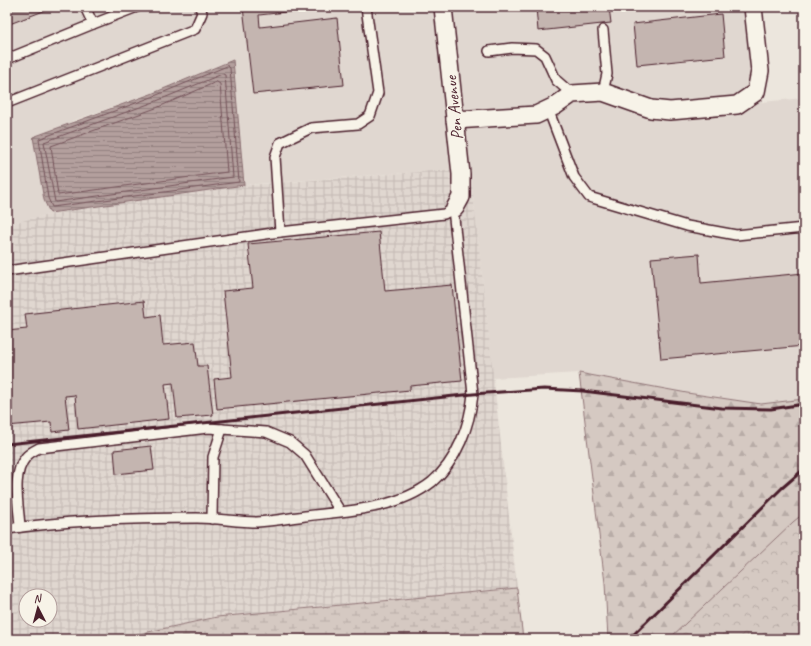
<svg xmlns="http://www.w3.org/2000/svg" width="811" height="646" font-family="Caveat,sans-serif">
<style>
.built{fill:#e0d7d0}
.industrial{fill:url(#industrial-grid);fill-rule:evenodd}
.forest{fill:url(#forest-firs);stroke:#907476}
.wetland{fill:url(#wetland-marsh);stroke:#907476}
.park{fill:url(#park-crowns);stroke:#907476}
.water{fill:url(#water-rules);stroke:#896c6f}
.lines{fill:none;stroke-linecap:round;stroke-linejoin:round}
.shore{stroke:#745259;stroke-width:1}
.building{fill:#c4b5b0;stroke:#4a1f2b}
.lane-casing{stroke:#4a1f2b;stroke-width:12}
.street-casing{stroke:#4a1f2b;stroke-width:20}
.lane{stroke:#f7f3e8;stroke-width:9}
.street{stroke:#f7f3e8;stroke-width:17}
.rail{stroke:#4a1f2b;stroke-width:3}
.labels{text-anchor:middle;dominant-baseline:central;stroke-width:3;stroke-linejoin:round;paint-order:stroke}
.street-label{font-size:17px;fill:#4a1f2b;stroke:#f7f3e8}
</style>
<defs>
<pattern id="industrial-grid" width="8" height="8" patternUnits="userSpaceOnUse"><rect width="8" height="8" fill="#e0d7d0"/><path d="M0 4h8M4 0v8" fill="none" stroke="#c2b8b3"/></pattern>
<pattern id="forest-firs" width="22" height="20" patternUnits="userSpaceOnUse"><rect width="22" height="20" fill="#d5c9c2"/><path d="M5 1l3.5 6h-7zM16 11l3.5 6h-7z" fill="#b8aca7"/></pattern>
<pattern id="wetland-marsh" width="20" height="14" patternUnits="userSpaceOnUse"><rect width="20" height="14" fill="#d5c9c2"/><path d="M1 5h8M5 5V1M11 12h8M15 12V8" fill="none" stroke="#b8aca7"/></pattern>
<pattern id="park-crowns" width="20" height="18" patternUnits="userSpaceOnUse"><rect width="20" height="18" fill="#d5c9c2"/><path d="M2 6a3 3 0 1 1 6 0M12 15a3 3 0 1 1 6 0" fill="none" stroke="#b8aca7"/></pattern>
<pattern id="water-rules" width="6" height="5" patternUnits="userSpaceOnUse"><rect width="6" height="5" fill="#b39f9d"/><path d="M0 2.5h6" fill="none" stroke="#948180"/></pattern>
</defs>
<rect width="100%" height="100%" fill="#ece6dd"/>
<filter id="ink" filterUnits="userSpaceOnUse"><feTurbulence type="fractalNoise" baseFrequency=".025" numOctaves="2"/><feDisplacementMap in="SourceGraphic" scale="8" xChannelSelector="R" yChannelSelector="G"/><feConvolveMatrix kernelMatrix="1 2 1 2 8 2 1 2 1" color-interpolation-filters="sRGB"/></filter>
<g filter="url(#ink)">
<polygon class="built" points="7,7 752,7 762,102 804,98 804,399 761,404 687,393 579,373 493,378 470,168 244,185 233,60 151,94 72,121 50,213 81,208 7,224"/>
<path class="industrial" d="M470 168 517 588 217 617 116 639H7V224L81 208 236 186ZM26 596H50V620H26Z"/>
<polygon class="forest" points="579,373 687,393 761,404 804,399 804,639 608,639 605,583"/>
<polygon class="wetland" points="517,588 523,639 116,639 217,617"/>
<polygon class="park" points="804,513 804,639 669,639 793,522"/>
<polygon class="water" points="233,60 244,185 50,213 44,200 33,137 151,94"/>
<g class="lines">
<g class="shore">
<polygon points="228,66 230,68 239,182 52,207 48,198 39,139 152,97"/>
<polygon points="223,74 225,75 233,177 55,202 44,142 154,102"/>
<polygon points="217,82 220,84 227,172 58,195 51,146 156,108"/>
</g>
</g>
<g class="building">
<polygon points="7,7 54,7 7,25"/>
<polygon points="243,7 331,7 259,15 260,27 337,18 344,85 253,94"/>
<polygon points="536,7 609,7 611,23 538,31"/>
<polygon points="721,14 725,56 637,65 633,24"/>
<polygon points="379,232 385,291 452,285 462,381 410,386 410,390 217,409 214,379 232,377 223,291 253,288 248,244"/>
<polygon points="699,254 701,283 804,273 804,346 661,359 651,258"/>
<polygon points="144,301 146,317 160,315 163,345 195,342 198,366 207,366 213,415 177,418 173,383 165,384 169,419 78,429 75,395 65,396 69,430 52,432 51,422 7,426 7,331 27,329 25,314"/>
<polygon points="151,446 154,470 116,474 114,450"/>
</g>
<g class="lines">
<defs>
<g id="lane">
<polyline points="93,24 137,7"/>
<polyline points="603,30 607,74 603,92"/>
<polyline points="489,51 512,48 536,49 545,56 556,80 572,94"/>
<polyline points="7,59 93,24 85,7"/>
<polyline points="7,103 195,29 202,13 200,7"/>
<polyline points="548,109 574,177 589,197 687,226 736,235 804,228"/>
<polyline points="280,232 275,157 280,143 311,128 358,124 370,116 378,93 366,7"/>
<polyline points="7,271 280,232 444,214 455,208"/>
<polyline points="212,519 213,457 222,429"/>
<path d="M20 527C19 506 11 474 26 457 29 453 35 450 39 448L208 428 266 432 290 442 305 455 340 511"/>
<path d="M7 529C69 520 134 518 197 518 217 518 237 522 257 522 273 521 289 518 305 516 347 511 398 509 432 482 457 461 470 425 473 394L453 209"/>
</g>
<g id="street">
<polyline points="443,7 461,174 461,197 455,208"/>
<polyline points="455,120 536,115 555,106 572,94 603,92 651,109 670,111 737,105 756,92 760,71 753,7"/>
</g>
</defs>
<use href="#lane" class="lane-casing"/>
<use href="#street" class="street-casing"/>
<use href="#lane" class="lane"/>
<use href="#street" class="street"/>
<g class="rail">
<polyline points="7,444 473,394 544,389 583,391 722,408 771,409 804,404"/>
<polyline points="629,639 782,488 804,469"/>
</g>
</g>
</g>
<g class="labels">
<g class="street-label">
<text transform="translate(454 108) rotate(-96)">Pen Avenue</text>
</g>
</g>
<rect width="811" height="646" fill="none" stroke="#f7f3e8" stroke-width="24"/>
<rect x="12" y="12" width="787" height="622" fill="none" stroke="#4a1f2b" stroke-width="1.5" filter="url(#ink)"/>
<g transform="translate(38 608) rotate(354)"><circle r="19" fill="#f7f3e8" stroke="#b29e9c"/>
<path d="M0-3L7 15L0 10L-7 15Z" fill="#4a1f2b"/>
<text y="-6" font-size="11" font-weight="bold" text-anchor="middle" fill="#4a1f2b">N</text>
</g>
</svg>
